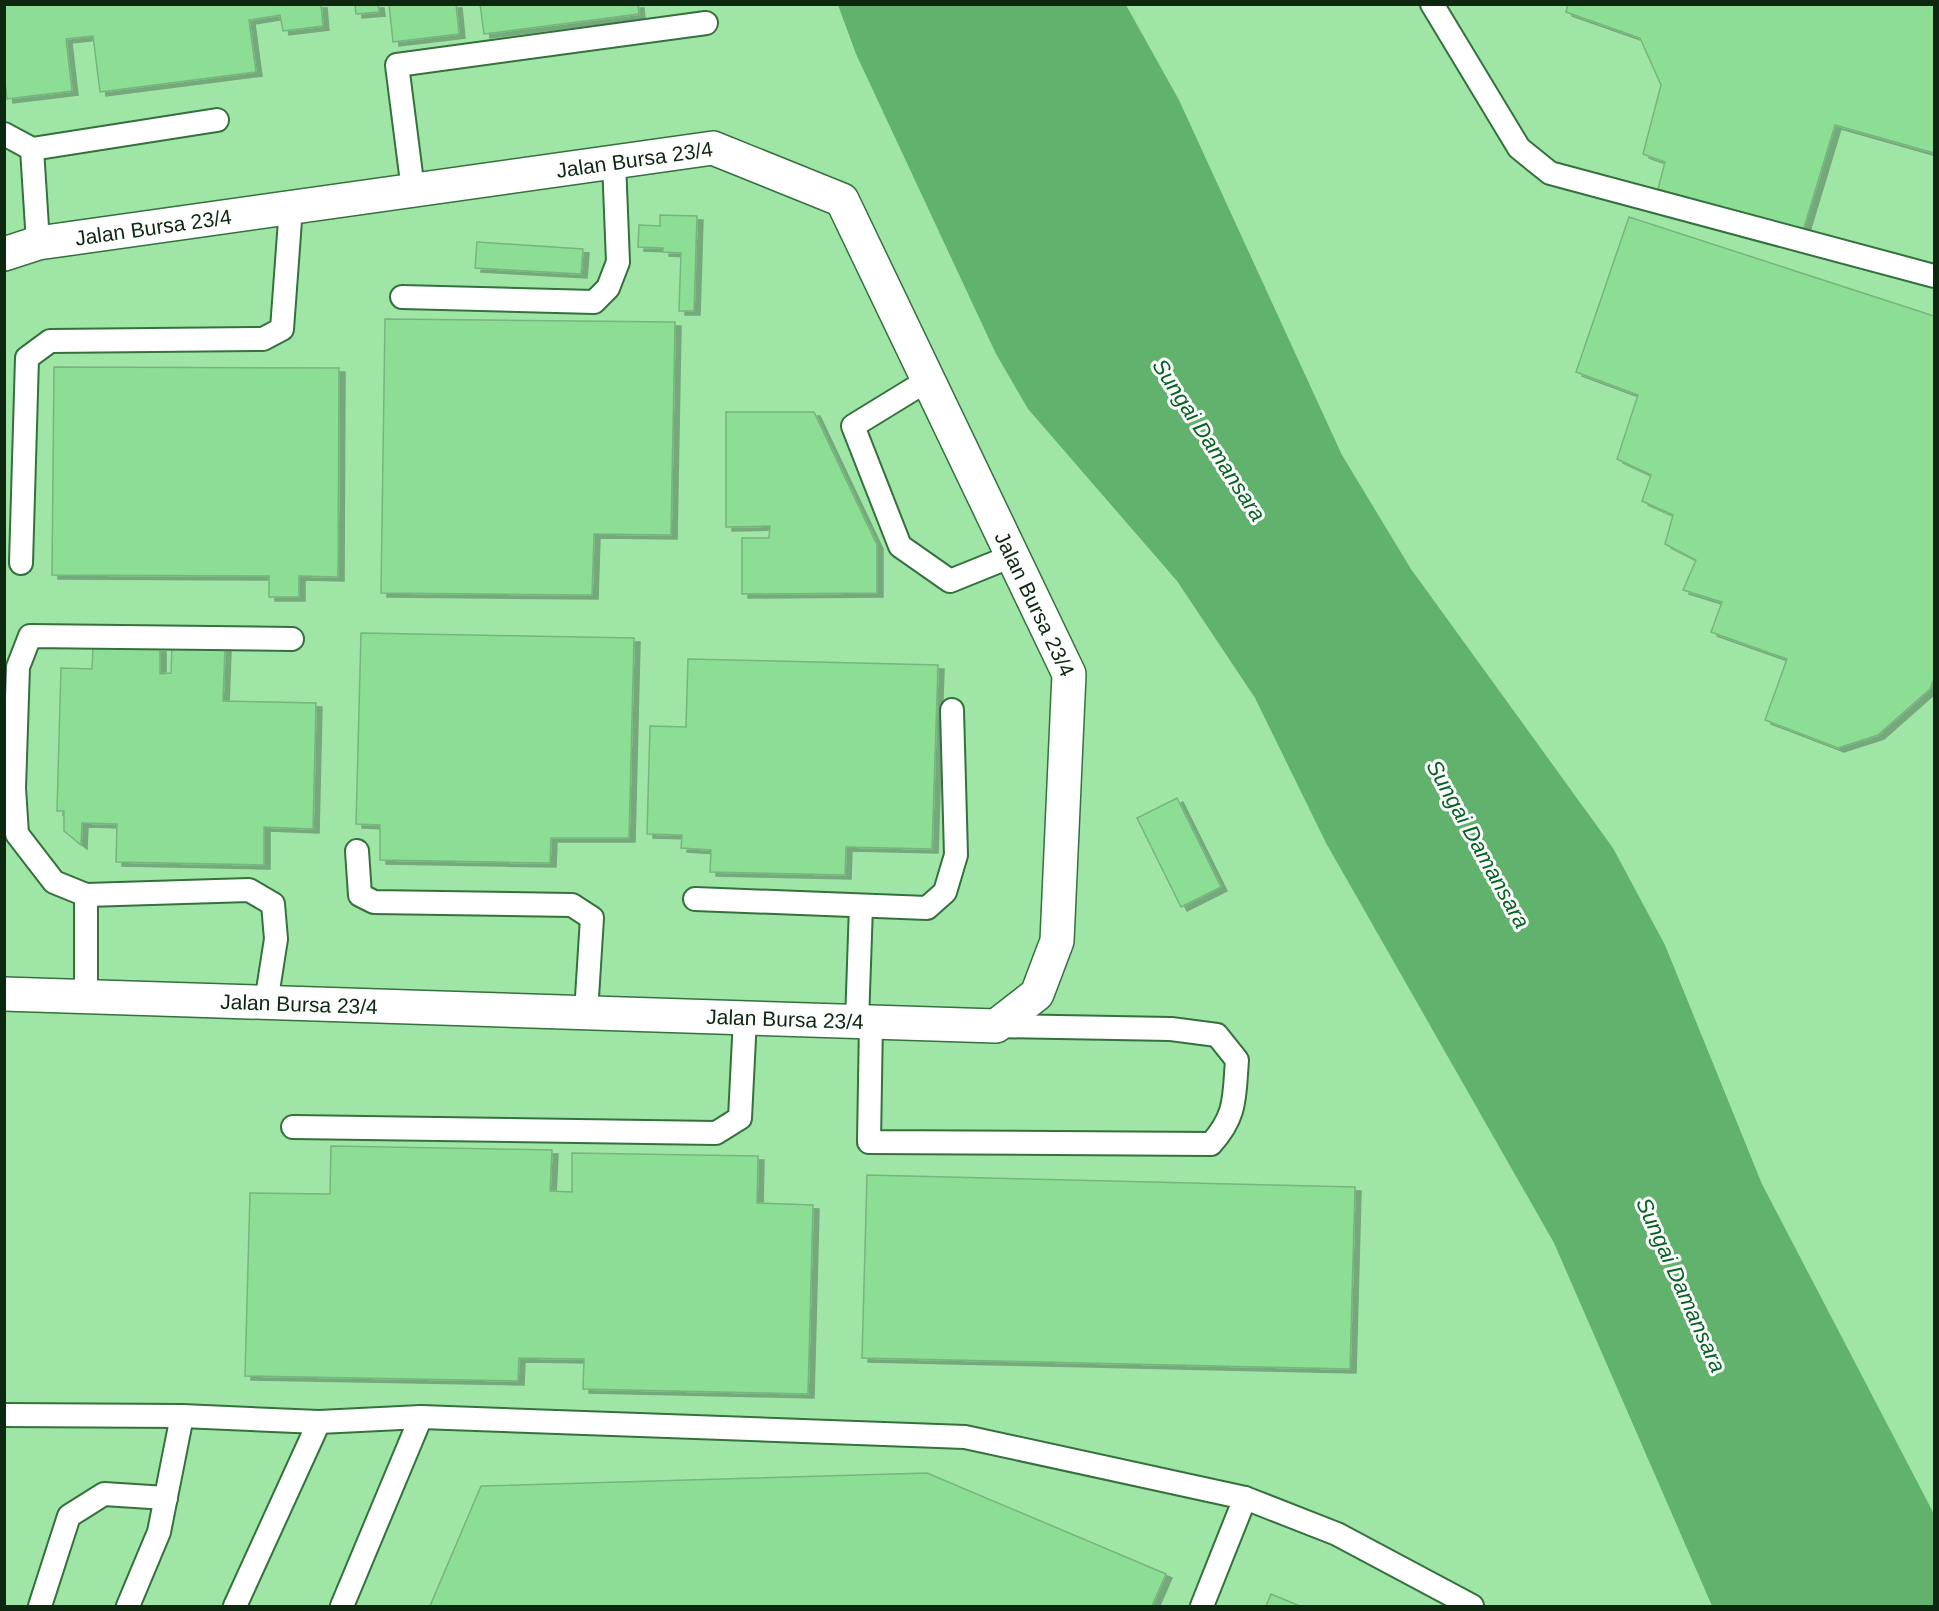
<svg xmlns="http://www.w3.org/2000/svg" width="1939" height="1611" font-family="Arial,sans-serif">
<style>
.built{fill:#9fe5a6}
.water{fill:#61b26c}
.building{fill:#8cde95;stroke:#76b57d;stroke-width:1.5;filter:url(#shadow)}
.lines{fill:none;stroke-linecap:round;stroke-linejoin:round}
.lane-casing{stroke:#34713d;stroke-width:26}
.street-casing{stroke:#34713d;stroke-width:36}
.lane{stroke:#fff;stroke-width:22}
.street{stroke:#fff;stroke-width:33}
.labels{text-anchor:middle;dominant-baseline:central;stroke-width:6;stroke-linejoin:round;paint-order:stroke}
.street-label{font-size:21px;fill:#0d2711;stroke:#fdfdfd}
.water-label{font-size:22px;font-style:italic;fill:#056322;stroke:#fdfdfd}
</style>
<defs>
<filter id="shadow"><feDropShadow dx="6" dy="4" stdDeviation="0" flood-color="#0004"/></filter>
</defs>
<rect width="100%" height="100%" fill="#afefb5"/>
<g class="built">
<polygon points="5,5 838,5 856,54 996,354 1028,409 1177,581 1255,698 1326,843 1554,1243 1712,1606 5,1606"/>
<polygon points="1126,5 1934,5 1934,1514 1762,1184 1665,945 1613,848 1411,569 1342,455 1179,100"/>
</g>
<polygon class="water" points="838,5 1126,5 1179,100 1342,455 1411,569 1613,848 1665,945 1762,1184 1934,1514 1934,1606 1712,1606 1554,1243 1326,843 1255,698 1177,581 1028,409 996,354 856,54"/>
<g class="building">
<polygon points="4,4 321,4 323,26 283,31 280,15 249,20 256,72 100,92 93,36 66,39 72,91 7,99 4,74"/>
<polygon points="355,4 378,4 379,12 356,14"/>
<polygon points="389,4 456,4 459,34 393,42"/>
<polygon points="480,4 638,4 639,14 484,34"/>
<polygon points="1568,4 1934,4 1934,153 1835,125 1803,231 1658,189 1665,162 1643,154 1661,85 1640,38 1566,12"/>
<polygon points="660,215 697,216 694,311 679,311 681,253 663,252 663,248 638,247 639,225 660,226"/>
<polygon points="1629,217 1934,316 1934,679 1930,689 1878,735 1838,748 1765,720 1787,659 1711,632 1722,602 1683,590 1696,560 1665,544 1673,515 1642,501 1651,475 1617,459 1638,395 1576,372"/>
<polygon points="477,242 583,249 581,274 475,268"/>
<polygon points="385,319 675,322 671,535 594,534 592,595 381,593"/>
<polygon points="54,367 339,368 338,577 299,576 299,597 269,597 269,576 52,575"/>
<polygon points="726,412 814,412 877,545 877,593 742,594 742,538 769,538 770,526 726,527"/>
<polygon points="361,633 634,638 629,838 551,838 550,863 380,860 380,825 356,824"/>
<polygon points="93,647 160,648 160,674 171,673 172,647 225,648 223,701 316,703 313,829 264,827 264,865 116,862 117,824 82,823 81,845 64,831 64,811 57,811 61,668 92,669"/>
<polygon points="688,659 938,665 932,849 846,847 845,875 710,872 711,850 681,848 682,835 647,834 650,726 686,727"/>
<polygon points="1177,798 1221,887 1181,907 1137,818"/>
<polygon points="331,1146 552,1150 550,1191 572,1192 572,1153 758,1156 757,1203 813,1205 808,1394 583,1389 584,1359 519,1358 518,1381 245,1376 250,1193 330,1194"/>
<polygon points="867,1175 1355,1187 1350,1369 862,1358"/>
<polygon points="927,1473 1166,1574 1152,1606 430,1606 481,1486"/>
<polygon points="1271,1594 1300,1606 1266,1606"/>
</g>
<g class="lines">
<defs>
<g id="lane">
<polyline points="1432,4 1519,148 1550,173 1934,276"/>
<polyline points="4,134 32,149 217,120"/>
<polyline points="32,149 38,243"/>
<polyline points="413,190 397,65 706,23"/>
<polyline points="402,297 594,302 608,288 618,262 614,162"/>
<polyline points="928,380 853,426 900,546 950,581 1012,556"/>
<polyline points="21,563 27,358 50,341 263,339 282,329 291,207"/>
<polyline points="357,851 360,895 374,902 572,905 592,918 586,1013"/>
<polyline points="86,895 86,997"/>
<polyline points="695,899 927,908 945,892 956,855 952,710"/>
<polyline points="266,1003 276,939 273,904 249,890 86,895 54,882 17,834 14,788 18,667 30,636 292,639"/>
<polyline points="857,1022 861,906"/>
<path d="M871 1022 869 1142 1211 1144C1237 1115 1234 1097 1237 1060L1217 1035 1171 1029 996 1026"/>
<polyline points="293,1127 716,1133 740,1118 745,1018"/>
<polyline points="4,1415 182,1416 319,1422 421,1417 965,1437 1245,1498 1337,1534 1472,1606"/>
<polyline points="40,1606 69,1516 104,1494 166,1498"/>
<polyline points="128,1606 159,1532 182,1416"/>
<polyline points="235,1606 319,1422"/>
<polyline points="342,1606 421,1417"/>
<polyline points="1202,1606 1245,1498"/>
</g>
<g id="street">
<path id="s1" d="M4 254 38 243 713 148 842 200 1069 674 1057 941 1037 994 996 1026 4 994"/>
</g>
</defs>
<use href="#lane" class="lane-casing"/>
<use href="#street" class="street-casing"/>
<use href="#lane" class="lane"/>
<use href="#street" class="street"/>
</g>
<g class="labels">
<g class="street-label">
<text stroke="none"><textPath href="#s1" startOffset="638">Jalan Bursa 23/4</textPath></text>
<text stroke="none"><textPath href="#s1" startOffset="152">Jalan Bursa 23/4</textPath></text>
<text stroke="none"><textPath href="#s1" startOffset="1304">Jalan Bursa 23/4</textPath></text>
<text transform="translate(299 1004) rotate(2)">Jalan Bursa 23/4</text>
<text transform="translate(785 1019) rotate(2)">Jalan Bursa 23/4</text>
</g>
<g class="water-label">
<text transform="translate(1209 440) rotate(57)">Sungai Damansara</text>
<text transform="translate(1478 844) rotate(61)">Sungai Damansara</text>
<text transform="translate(1681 1285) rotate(66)">Sungai Damansara</text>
</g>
</g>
<rect width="1939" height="1611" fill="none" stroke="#0d2711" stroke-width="12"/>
</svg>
